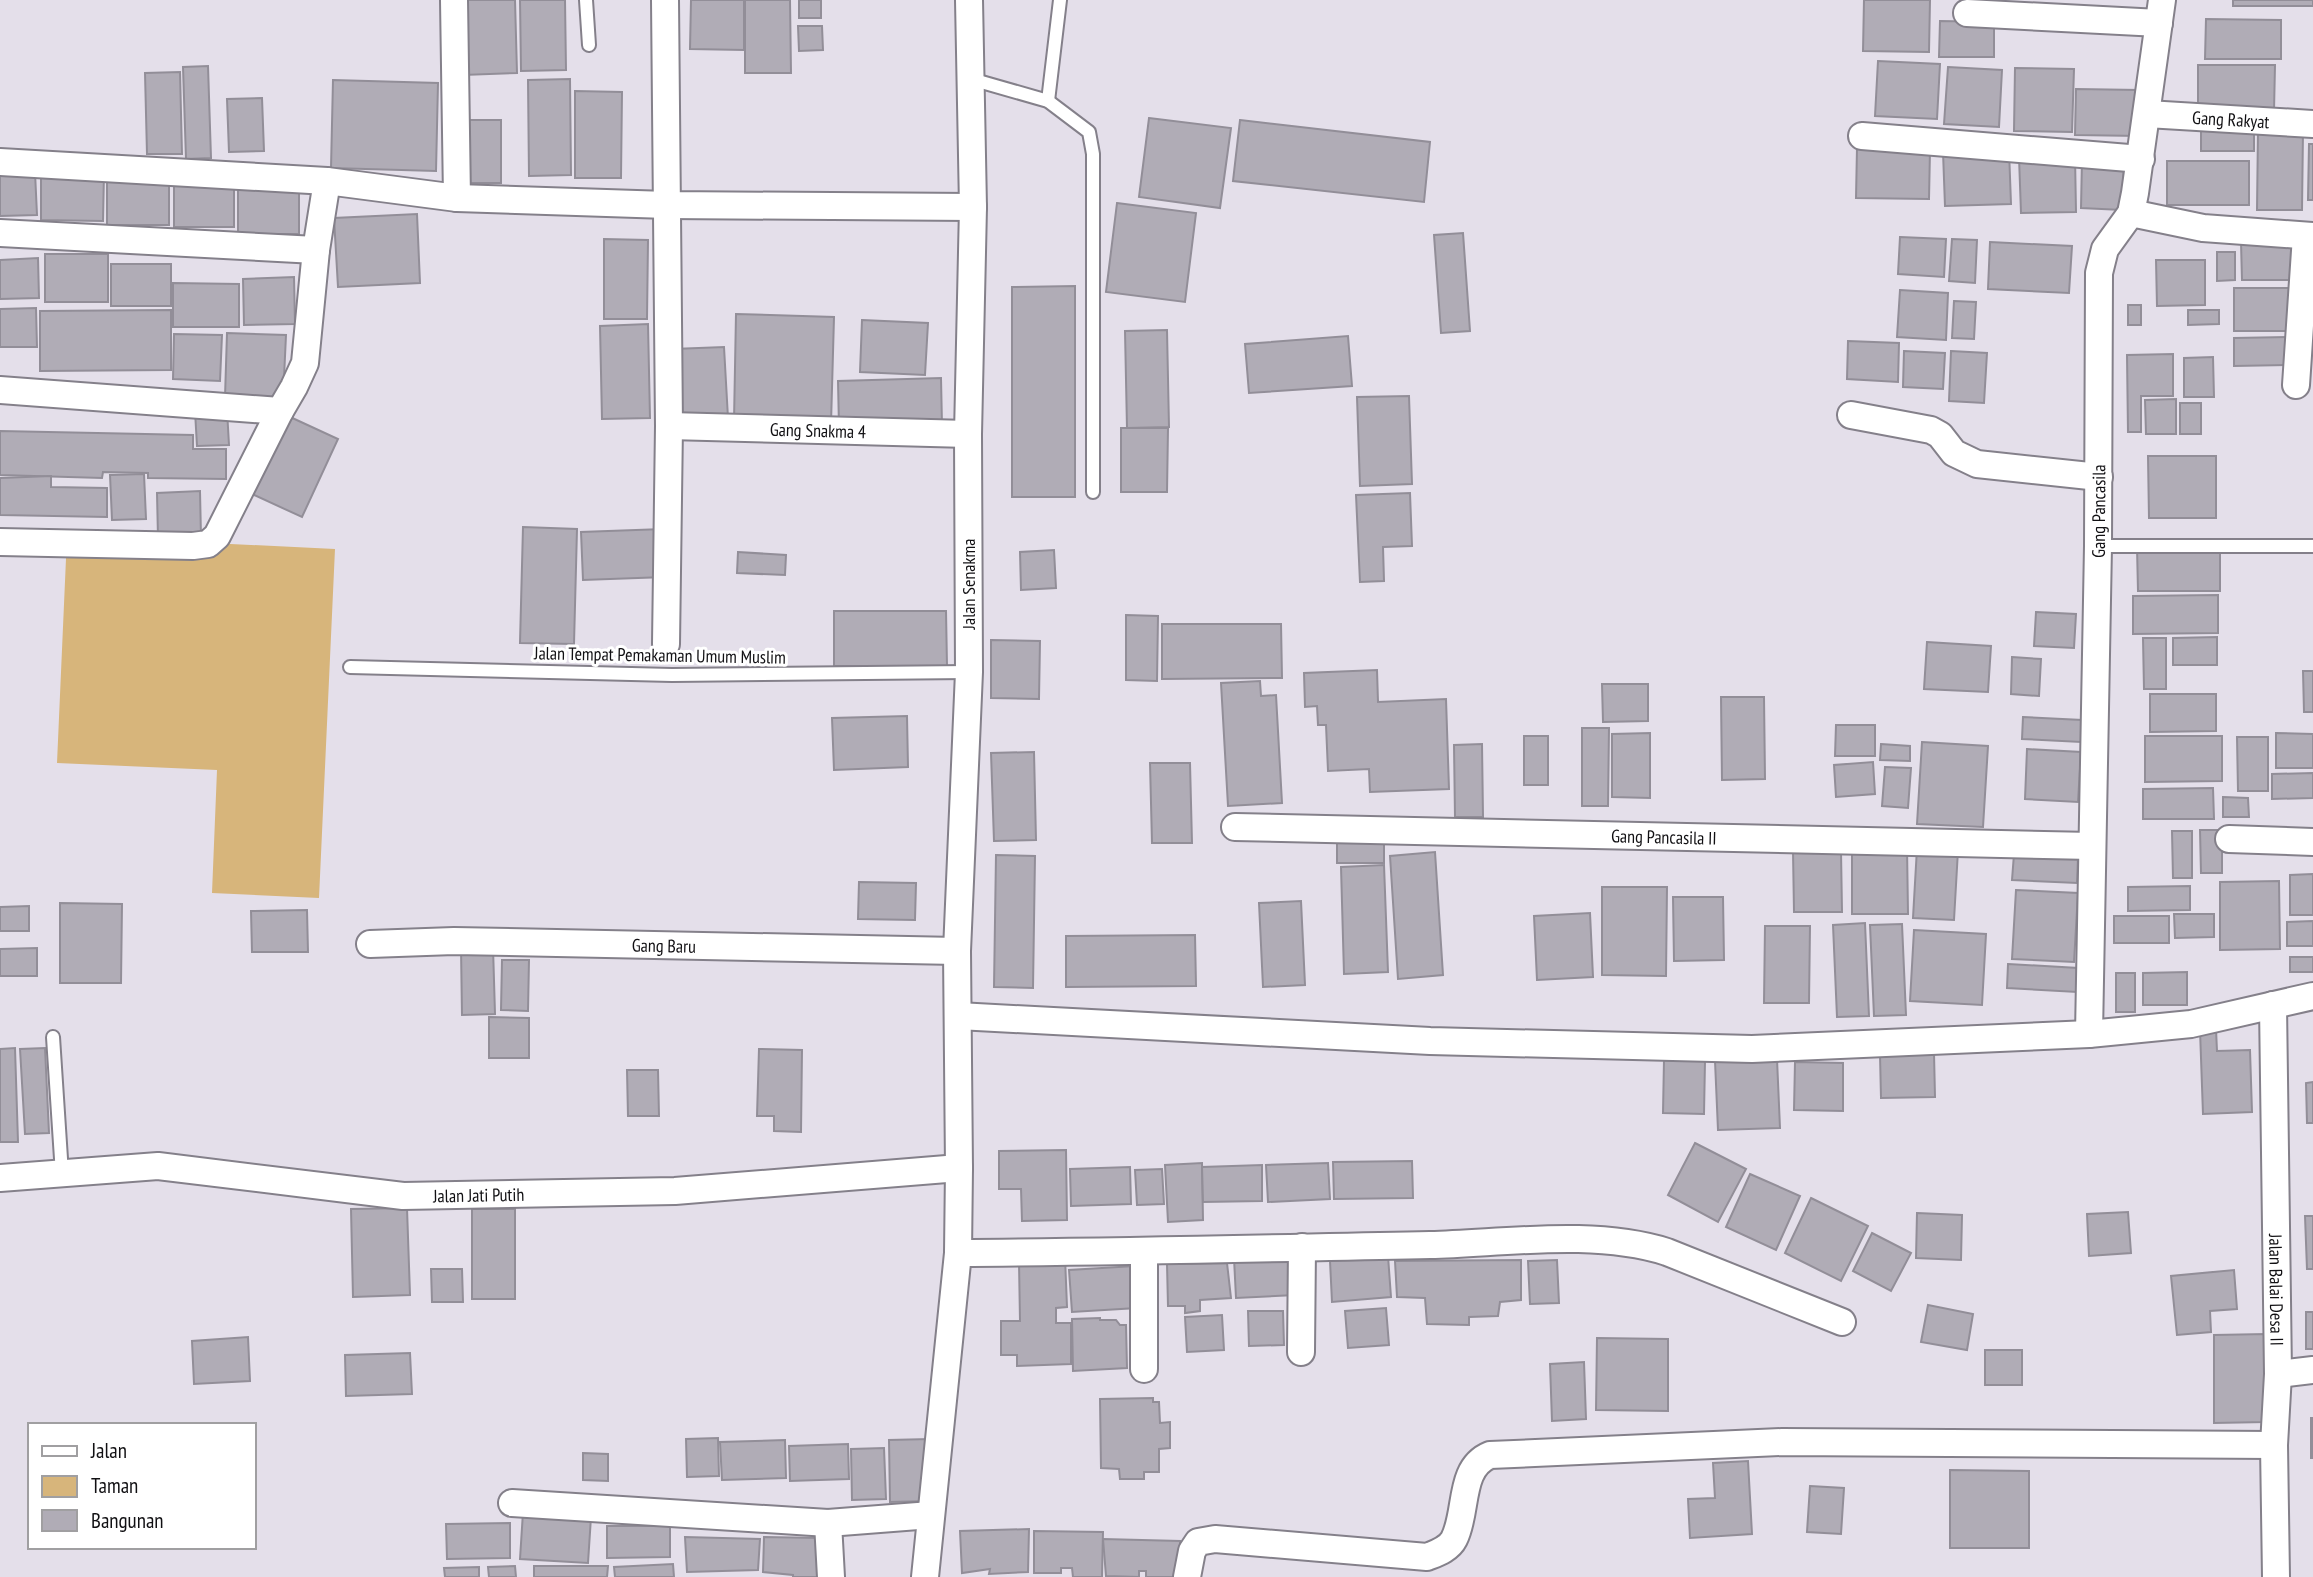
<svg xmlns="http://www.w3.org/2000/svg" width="2313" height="1577" font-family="'PT Sans Narrow',sans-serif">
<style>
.green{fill:#d7b57b}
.building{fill:#b0acb6;stroke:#928e98;stroke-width:2}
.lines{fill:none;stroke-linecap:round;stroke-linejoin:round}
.service-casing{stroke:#84808a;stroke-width:16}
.minor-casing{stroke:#84808a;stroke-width:30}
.service{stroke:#fff;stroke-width:12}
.minor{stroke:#fff;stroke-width:26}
.labels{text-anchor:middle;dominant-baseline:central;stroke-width:6;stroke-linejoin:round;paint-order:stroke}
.street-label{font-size:18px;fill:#111013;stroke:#fff}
</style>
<rect width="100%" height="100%" fill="#e4dfea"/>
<polygon class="green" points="67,536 335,549 319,898 212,893 217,770 57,763"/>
<g class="building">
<polygon points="461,0 515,0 517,73 463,75"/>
<polygon points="520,0 565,0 566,70 521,71"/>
<polygon points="691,0 744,0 744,50 690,49"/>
<polygon points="745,0 790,0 791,73 745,73"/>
<rect x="799" y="0" width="22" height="18"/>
<polygon points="1864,0 1930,0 1929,52 1863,51"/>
<rect x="2233" y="0" width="80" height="6"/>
<polygon points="2206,19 2281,20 2281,59 2205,59"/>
<polygon points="1940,21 1994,22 1994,57 1939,57"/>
<polygon points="798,26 822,26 823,50 799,51"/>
<polygon points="1878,61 1940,64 1937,119 1875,116"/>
<polygon points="2198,65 2275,65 2274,111 2198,110"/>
<polygon points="208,66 211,158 186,159 183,67"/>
<polygon points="1948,67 2002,70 1999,127 1944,124"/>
<polygon points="2015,68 2074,69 2072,132 2014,131"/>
<polygon points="180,72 182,154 147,154 145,73"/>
<polygon points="570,79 571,175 529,176 528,80"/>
<polygon points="333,80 438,83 436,171 331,168"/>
<polygon points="2076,89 2139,90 2139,136 2075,135"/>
<polygon points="575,91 622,92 621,178 575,178"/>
<polygon points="262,98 264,151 229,152 227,99"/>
<polygon points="1149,118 1231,128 1220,208 1139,197"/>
<rect x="464" y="120" width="37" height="63"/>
<polygon points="1240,120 1430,142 1424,202 1233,181"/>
<polygon points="2201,126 2254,127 2254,151 2201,151"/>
<polygon points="2258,130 2303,131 2302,210 2257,210"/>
<polygon points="2309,144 2313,144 2313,200 2308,200"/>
<polygon points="1857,148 1930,150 1929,199 1856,198"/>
<polygon points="2009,150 2011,204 1945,206 1943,152"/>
<polygon points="2075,156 2076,212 2021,213 2019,157"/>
<polygon points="2082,160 2124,162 2122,210 2081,208"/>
<rect x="2167" y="161" width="82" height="44"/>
<polygon points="41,171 104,172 103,221 41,220"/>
<polygon points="35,172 37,215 0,216 0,173"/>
<rect x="107" y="177" width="62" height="48"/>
<rect x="238" y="182" width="61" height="52"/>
<rect x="174" y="183" width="60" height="44"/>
<polygon points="1117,203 1196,213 1185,302 1106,292"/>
<polygon points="417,214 420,283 338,287 334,218"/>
<polygon points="1463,233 1470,331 1441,333 1434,235"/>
<polygon points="1900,237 1946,239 1944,277 1898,274"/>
<polygon points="604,239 648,240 647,319 604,319"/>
<polygon points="1952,239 1977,240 1975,283 1949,281"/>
<polygon points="2298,241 2298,280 2242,280 2241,242"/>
<polygon points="1990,242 2072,246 2069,293 1988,289"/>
<polygon points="2217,252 2235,252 2235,280 2217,281"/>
<rect x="45" y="254" width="63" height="48"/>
<polygon points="38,258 39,298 0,299 0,260"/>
<polygon points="2156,260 2205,260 2205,305 2157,306"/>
<rect x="111" y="264" width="60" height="42"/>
<polygon points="294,277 295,324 244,325 243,279"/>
<polygon points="173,283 239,284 239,327 173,327"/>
<polygon points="1075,286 1075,497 1012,497 1012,287"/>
<polygon points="2234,288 2295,288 2294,331 2234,331"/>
<polygon points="1900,290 1948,293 1946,340 1897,337"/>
<polygon points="1954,301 1976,302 1974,339 1952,338"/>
<rect x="2128" y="305" width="13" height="20"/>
<polygon points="36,308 37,347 0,347 0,309"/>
<polygon points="171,310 171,370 40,371 40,311"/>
<polygon points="2188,310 2219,310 2219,324 2188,325"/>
<polygon points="736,314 834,317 831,424 734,421"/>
<polygon points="862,320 928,323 925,375 860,372"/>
<polygon points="648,324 650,418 602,419 600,326"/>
<polygon points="1167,330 1169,427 1127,428 1125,331"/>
<polygon points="227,333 286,335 283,399 225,397"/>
<polygon points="174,334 222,335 220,381 173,379"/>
<polygon points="1348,336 1352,386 1249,393 1245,344"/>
<polygon points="2292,337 2292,365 2234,366 2234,338"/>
<polygon points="1848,341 1899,343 1898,382 1847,379"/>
<polygon points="724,347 728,418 676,420 673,349"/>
<polygon points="1904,351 1945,353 1943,389 1903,387"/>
<polygon points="1951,351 1987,353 1984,403 1949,401"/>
<polygon points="2173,354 2173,396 2141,396 2141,432 2128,432 2127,355"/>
<polygon points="2213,357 2214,397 2184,397 2184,358"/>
<polygon points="941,378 942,425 839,427 838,381"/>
<polygon points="1409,396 1412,484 1360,486 1357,397"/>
<polygon points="2176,399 2176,434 2146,434 2145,400"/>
<rect x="2180" y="403" width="21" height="31"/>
<polygon points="227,410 229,445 197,446 195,411"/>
<polygon points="288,416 338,439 302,517 252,494"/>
<polygon points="1121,428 1168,428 1167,492 1121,492"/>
<polygon points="0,431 193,435 193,449 226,449 226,479 148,478 148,473 103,472 102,478 0,475"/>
<polygon points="2148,456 2216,456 2216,518 2149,518"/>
<polygon points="144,474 146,519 112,520 110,475"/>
<polygon points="51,476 51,487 107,488 107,517 0,515 0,478"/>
<polygon points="200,491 201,537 158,538 157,493"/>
<polygon points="1410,493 1412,546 1383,547 1384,581 1360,582 1356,495"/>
<polygon points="523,527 577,529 574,644 520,643"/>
<polygon points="663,529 665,577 583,580 581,532"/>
<polygon points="2137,547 2220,547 2220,591 2138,591"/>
<polygon points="1054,550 1056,588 1021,590 1020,552"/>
<polygon points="738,552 786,555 785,575 737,573"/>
<polygon points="2218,595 2218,633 2133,634 2133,596"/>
<polygon points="834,611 946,611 947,666 834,666"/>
<polygon points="2036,612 2076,614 2074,648 2034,646"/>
<polygon points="1126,615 1158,616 1157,681 1126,680"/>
<polygon points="1162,624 1281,624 1282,678 1162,679"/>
<polygon points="2217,637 2217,665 2173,665 2173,638"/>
<polygon points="2143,638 2166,638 2166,689 2144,689"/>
<polygon points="991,640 1040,641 1039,699 991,698"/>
<polygon points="1927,642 1991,646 1988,692 1924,689"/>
<polygon points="2012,657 2041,659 2039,696 2011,694"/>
<polygon points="1377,670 1378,702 1446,699 1449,789 1370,792 1369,769 1328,771 1326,725 1318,725 1317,706 1305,707 1304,673"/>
<polygon points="2303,671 2313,671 2313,712 2304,712"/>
<polygon points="1260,681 1261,696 1276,695 1282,803 1228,806 1221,683"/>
<polygon points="1602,684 1648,684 1648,721 1603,722"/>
<polygon points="2150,694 2216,694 2216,731 2150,732"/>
<polygon points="1721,697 1764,697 1765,779 1722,780"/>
<polygon points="907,716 908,767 834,770 832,718"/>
<polygon points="2023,717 2082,720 2081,742 2022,739"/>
<polygon points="1836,725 1875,725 1875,756 1835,756"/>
<polygon points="1582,728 1609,728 1608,806 1582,806"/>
<polygon points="1650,733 1650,798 1612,797 1612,734"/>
<polygon points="2276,733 2313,734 2313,768 2276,768"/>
<rect x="1524" y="736" width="24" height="49"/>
<polygon points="2145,736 2222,736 2222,781 2145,782"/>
<polygon points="2237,737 2268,737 2268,791 2238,791"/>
<polygon points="1922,742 1988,746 1983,827 1917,824"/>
<polygon points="1482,744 1483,817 1455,817 1454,745"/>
<polygon points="1881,744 1910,746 1910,761 1880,760"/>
<polygon points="2027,749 2081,752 2078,802 2025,799"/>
<polygon points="1034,752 1036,840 994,841 991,753"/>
<polygon points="1873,762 1875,794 1836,797 1834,765"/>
<polygon points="1150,763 1190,763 1192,843 1152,843"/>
<polygon points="1885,767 1911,768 1908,808 1882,806"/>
<polygon points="2313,773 2313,798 2272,799 2272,774"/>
<polygon points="2213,788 2214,819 2143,819 2143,789"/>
<polygon points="2223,797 2248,798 2249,817 2223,817"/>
<polygon points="2200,830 2222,830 2222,873 2201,873"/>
<polygon points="2172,831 2192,831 2192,878 2173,878"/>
<polygon points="1384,832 1384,863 1337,863 1337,833"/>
<polygon points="1907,847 1908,914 1852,914 1852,848"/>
<polygon points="1917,848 1958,850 1954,920 1913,918"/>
<polygon points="1793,851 1841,851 1842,912 1794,912"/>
<polygon points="1435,852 1443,975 1398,979 1390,856"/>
<polygon points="2014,854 2078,857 2077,883 2012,880"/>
<polygon points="996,855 1035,856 1033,988 994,987"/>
<polygon points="1384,865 1388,972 1344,974 1341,867"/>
<polygon points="2313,874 2313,915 2290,915 2290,875"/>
<polygon points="2279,881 2280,949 2220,950 2220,882"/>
<polygon points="859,882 916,883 915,920 858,919"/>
<polygon points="2190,886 2190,910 2128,911 2128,887"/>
<polygon points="1602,887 1667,887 1666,976 1602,975"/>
<polygon points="2016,890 2078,893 2074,962 2012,959"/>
<polygon points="1673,897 1723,897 1724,960 1674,961"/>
<polygon points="1301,901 1305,985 1263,987 1259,903"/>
<polygon points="60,903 122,904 121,983 60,983"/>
<polygon points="29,906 29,931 0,931 0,907"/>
<polygon points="307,910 308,952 252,952 251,911"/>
<polygon points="1590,913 1593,977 1537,980 1534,916"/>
<polygon points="2174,914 2214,914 2214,937 2175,938"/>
<rect x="2114" y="916" width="55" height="27"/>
<polygon points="2313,921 2313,946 2287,946 2287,922"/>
<polygon points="1865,923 1869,1016 1837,1017 1833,925"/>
<polygon points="1902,924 1906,1015 1874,1016 1870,925"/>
<polygon points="1765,926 1810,926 1809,1003 1764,1003"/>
<polygon points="1914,930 1986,934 1982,1005 1910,1001"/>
<polygon points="1195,935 1196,986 1066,987 1066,936"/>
<polygon points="493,947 495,1014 462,1015 461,948"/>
<polygon points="37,948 37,976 0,976 0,949"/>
<rect x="2290" y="957" width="23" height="15"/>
<polygon points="502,960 529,960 528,1011 501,1010"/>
<polygon points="2008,964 2078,968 2077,992 2007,988"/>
<polygon points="2187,972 2187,1005 2143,1005 2143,973"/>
<rect x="2116" y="973" width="19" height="39"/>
<polygon points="489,1017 529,1018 529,1058 489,1058"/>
<polygon points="2216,1029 2217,1051 2250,1050 2252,1112 2203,1114 2200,1030"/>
<polygon points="15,1048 18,1142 0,1142 0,1049"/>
<polygon points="45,1048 49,1133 25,1134 20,1049"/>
<polygon points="759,1049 802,1050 801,1132 774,1131 774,1116 757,1116"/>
<polygon points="1934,1053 1935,1097 1881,1098 1880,1055"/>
<polygon points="1777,1059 1780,1128 1718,1130 1715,1061"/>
<polygon points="1664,1060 1705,1061 1704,1114 1663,1113"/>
<polygon points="1795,1062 1843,1063 1843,1111 1794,1110"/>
<polygon points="627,1070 658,1070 659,1116 628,1116"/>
<polygon points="2313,1082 2313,1123 2307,1123 2306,1083"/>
<polygon points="1695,1143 1746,1169 1718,1222 1668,1195"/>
<polygon points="1066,1150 1067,1220 1022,1221 1021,1189 999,1189 999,1151"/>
<polygon points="1412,1161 1413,1198 1334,1199 1333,1162"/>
<polygon points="1202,1163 1203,1220 1168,1222 1165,1165"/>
<polygon points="1328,1163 1330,1199 1268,1202 1266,1165"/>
<polygon points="1262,1165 1262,1201 1203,1202 1202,1167"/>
<polygon points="1130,1167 1131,1204 1071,1206 1070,1169"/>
<polygon points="1162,1169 1164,1204 1137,1205 1135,1170"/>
<polygon points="1750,1174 1800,1196 1776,1250 1726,1227"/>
<polygon points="1811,1198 1868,1226 1841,1281 1785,1253"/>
<polygon points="407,1208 410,1295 353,1297 351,1209"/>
<rect x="472" y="1209" width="43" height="90"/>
<polygon points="2128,1212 2131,1253 2089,1256 2087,1214"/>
<polygon points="1917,1213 1962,1215 1961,1260 1916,1258"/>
<polygon points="2305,1216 2313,1216 2313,1269 2307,1269"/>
<polygon points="1872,1233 1911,1253 1891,1291 1853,1271"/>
<polygon points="1293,1255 1295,1295 1236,1298 1234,1258"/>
<polygon points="1388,1256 1391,1297 1332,1302 1330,1261"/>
<polygon points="1065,1257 1067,1307 1056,1308 1056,1323 1071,1323 1071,1364 1017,1366 1017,1355 1001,1355 1001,1321 1020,1321 1019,1262"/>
<polygon points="1521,1260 1521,1300 1500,1302 1498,1316 1469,1317 1469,1325 1427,1324 1425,1298 1397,1297 1395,1261"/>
<polygon points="1557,1260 1559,1303 1530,1304 1528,1261"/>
<polygon points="1227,1263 1231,1298 1200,1300 1200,1311 1185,1313 1185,1306 1168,1306 1167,1264"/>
<polygon points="1135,1266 1137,1308 1072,1312 1069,1270"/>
<polygon points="431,1269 462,1269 463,1302 432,1302"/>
<polygon points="2234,1270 2237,1309 2210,1311 2211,1332 2177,1335 2171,1276"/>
<polygon points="1928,1305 1973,1314 1967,1350 1921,1342"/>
<polygon points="1386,1308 1389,1345 1348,1348 1345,1311"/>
<polygon points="1248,1311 1283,1311 1284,1345 1249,1346"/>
<rect x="2306" y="1312" width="7" height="37"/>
<polygon points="1222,1315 1224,1350 1187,1352 1185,1317"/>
<polygon points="1100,1318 1100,1320 1116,1320 1120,1325 1126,1325 1127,1368 1073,1371 1072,1319"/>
<polygon points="2266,1334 2266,1422 2214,1423 2214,1335"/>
<polygon points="248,1337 250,1381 194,1384 192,1341"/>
<polygon points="1597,1338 1668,1339 1668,1411 1596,1410"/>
<rect x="1985" y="1350" width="37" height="35"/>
<polygon points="410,1353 412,1394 346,1396 345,1355"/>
<polygon points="1584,1362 1586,1419 1552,1421 1550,1364"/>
<polygon points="1153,1398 1153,1402 1159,1402 1160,1423 1170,1422 1170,1448 1159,1449 1159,1472 1144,1472 1144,1479 1120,1479 1119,1469 1101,1468 1100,1399"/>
<rect x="2311" y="1418" width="2" height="40"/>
<polygon points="718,1438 719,1476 687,1477 686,1439"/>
<polygon points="930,1439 931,1501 890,1502 889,1440"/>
<polygon points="785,1440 786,1478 722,1480 720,1442"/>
<polygon points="848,1444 849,1479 790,1481 789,1446"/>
<polygon points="884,1448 886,1499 852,1500 851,1449"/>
<polygon points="583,1453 608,1454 608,1481 583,1480"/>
<polygon points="1748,1461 1752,1534 1690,1538 1688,1499 1715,1498 1713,1463"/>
<polygon points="1950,1470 2029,1471 2029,1548 1950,1548"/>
<polygon points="1810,1486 1844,1488 1841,1534 1807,1532"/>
<polygon points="523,1512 591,1517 588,1563 520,1559"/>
<polygon points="510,1523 510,1558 447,1559 446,1524"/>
<polygon points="607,1526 670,1526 670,1557 607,1558"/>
<polygon points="1029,1529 1028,1572 989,1574 990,1569 962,1573 960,1531"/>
<polygon points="1034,1531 1103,1532 1102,1577 1073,1577 1072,1568 1061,1568 1061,1573 1034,1573"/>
<polygon points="685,1537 760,1539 758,1570 687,1572"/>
<polygon points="764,1537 820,1538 820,1577 793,1577 793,1575 763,1572"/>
<polygon points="1103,1539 1180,1541 1180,1577 1146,1577 1146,1571 1139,1571 1139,1577 1106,1576"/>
<polygon points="673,1564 674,1577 615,1577 614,1567"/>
<polygon points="515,1566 516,1577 489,1577 488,1567"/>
<polygon points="534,1566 608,1566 607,1577 534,1577"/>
<polygon points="479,1567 479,1577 445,1577 444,1568"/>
</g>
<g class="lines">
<defs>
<g id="service">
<polyline points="586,0 589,45"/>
<polyline points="971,79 1048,101 1089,132 1093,154 1093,492"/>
<polyline points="1048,101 1060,0"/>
<polyline points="2098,546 2313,546"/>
<polyline points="350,667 672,675 969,672"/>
<polyline points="53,1037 62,1174"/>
</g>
<g id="minor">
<polyline points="454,0 457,198"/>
<polyline points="665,0 669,426 666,644"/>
<polyline points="1967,13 2159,23"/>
<path id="s1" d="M2147 114 2313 124"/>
<polyline points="1862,136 2141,159"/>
<polyline points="0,162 327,181 457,198 667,205 973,207"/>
<polyline points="2131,213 2203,228 2313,236"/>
<polyline points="0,233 316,250"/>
<polyline points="2296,385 2306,236"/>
<polyline points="0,390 280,411 294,387 305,363 316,250 327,181"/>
<polyline points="1851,415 1931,430 1940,435 1954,453 1977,464 2099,477"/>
<path id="s2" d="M669 426 968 434"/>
<polyline points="0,542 193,546 208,544 217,536 280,411"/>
<path id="s3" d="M1235 827 2092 846"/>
<polyline points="2229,839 2313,842"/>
<path id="s4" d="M370 944 454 941 957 951"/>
<path id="s5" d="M2273 1005 2278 1374 2274 1445 2276 1577"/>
<polyline points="958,1016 1430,1041 1752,1049 2089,1034 2191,1024 2313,996"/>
<path id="s6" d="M2089 1034 2098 546 2099 273 2105 249 2131 213 2135 193 2162 0"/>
<path id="s7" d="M0 1178 158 1166 403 1196 675 1191 959 1168"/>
<path d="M958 1253C1115 1252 1272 1248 1430 1245 1506 1243 1594 1229 1667 1252L1842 1322"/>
<polyline points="1301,1352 1302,1247"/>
<polyline points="1144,1369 1144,1251"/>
<polyline points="2278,1374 2313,1370"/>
<polyline points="512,1503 828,1523 931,1515"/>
<polyline points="828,1523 831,1577"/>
<polyline points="925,1577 958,1253 959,1168 957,951 969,672 968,434 973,207 969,0"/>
<path d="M1187 1577 1192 1551 1198 1542 1215 1539 1427 1557C1437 1553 1449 1549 1454 1539 1468 1512 1458 1468 1490 1455L1782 1442 2274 1445"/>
</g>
</defs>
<use href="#service" class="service-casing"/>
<use href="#minor" class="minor-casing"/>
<use href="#service" class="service"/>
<use href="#minor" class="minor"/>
</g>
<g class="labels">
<g class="street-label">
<text stroke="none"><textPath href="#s1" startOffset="84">Gang Rakyat</textPath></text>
<text stroke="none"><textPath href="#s2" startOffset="149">Gang Snakma 4</textPath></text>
<text stroke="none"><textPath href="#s6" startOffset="523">Gang Pancasila</textPath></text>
<text transform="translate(968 584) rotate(-90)">Jalan Senakma</text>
<text transform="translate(660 655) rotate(1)">Jalan Tempat Pemakaman Umum Muslim</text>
<text stroke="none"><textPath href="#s3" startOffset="429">Gang Pancasila II</textPath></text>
<text stroke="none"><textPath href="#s4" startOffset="294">Gang Baru</textPath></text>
<text stroke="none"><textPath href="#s7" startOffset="481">Jalan Jati Putih</textPath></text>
<text stroke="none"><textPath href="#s5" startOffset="285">Jalan Balai Desa II</textPath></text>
</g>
</g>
<rect x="28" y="1423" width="228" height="126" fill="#ffffff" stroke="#a09fa1" stroke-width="2"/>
<rect x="42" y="1446" width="35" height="10" fill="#ffffff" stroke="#a09fa1" stroke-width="2"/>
<text x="91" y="1458" font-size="21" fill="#111013">Jalan</text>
<rect x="42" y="1476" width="35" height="21" fill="#d7b57b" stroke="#a09fa1" stroke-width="2"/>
<text x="91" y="1493" font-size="21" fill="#111013">Taman</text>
<rect x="42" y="1510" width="35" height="21" fill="#b0acb6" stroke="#a09fa1" stroke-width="2"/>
<text x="91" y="1528" font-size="21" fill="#111013">Bangunan</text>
</svg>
